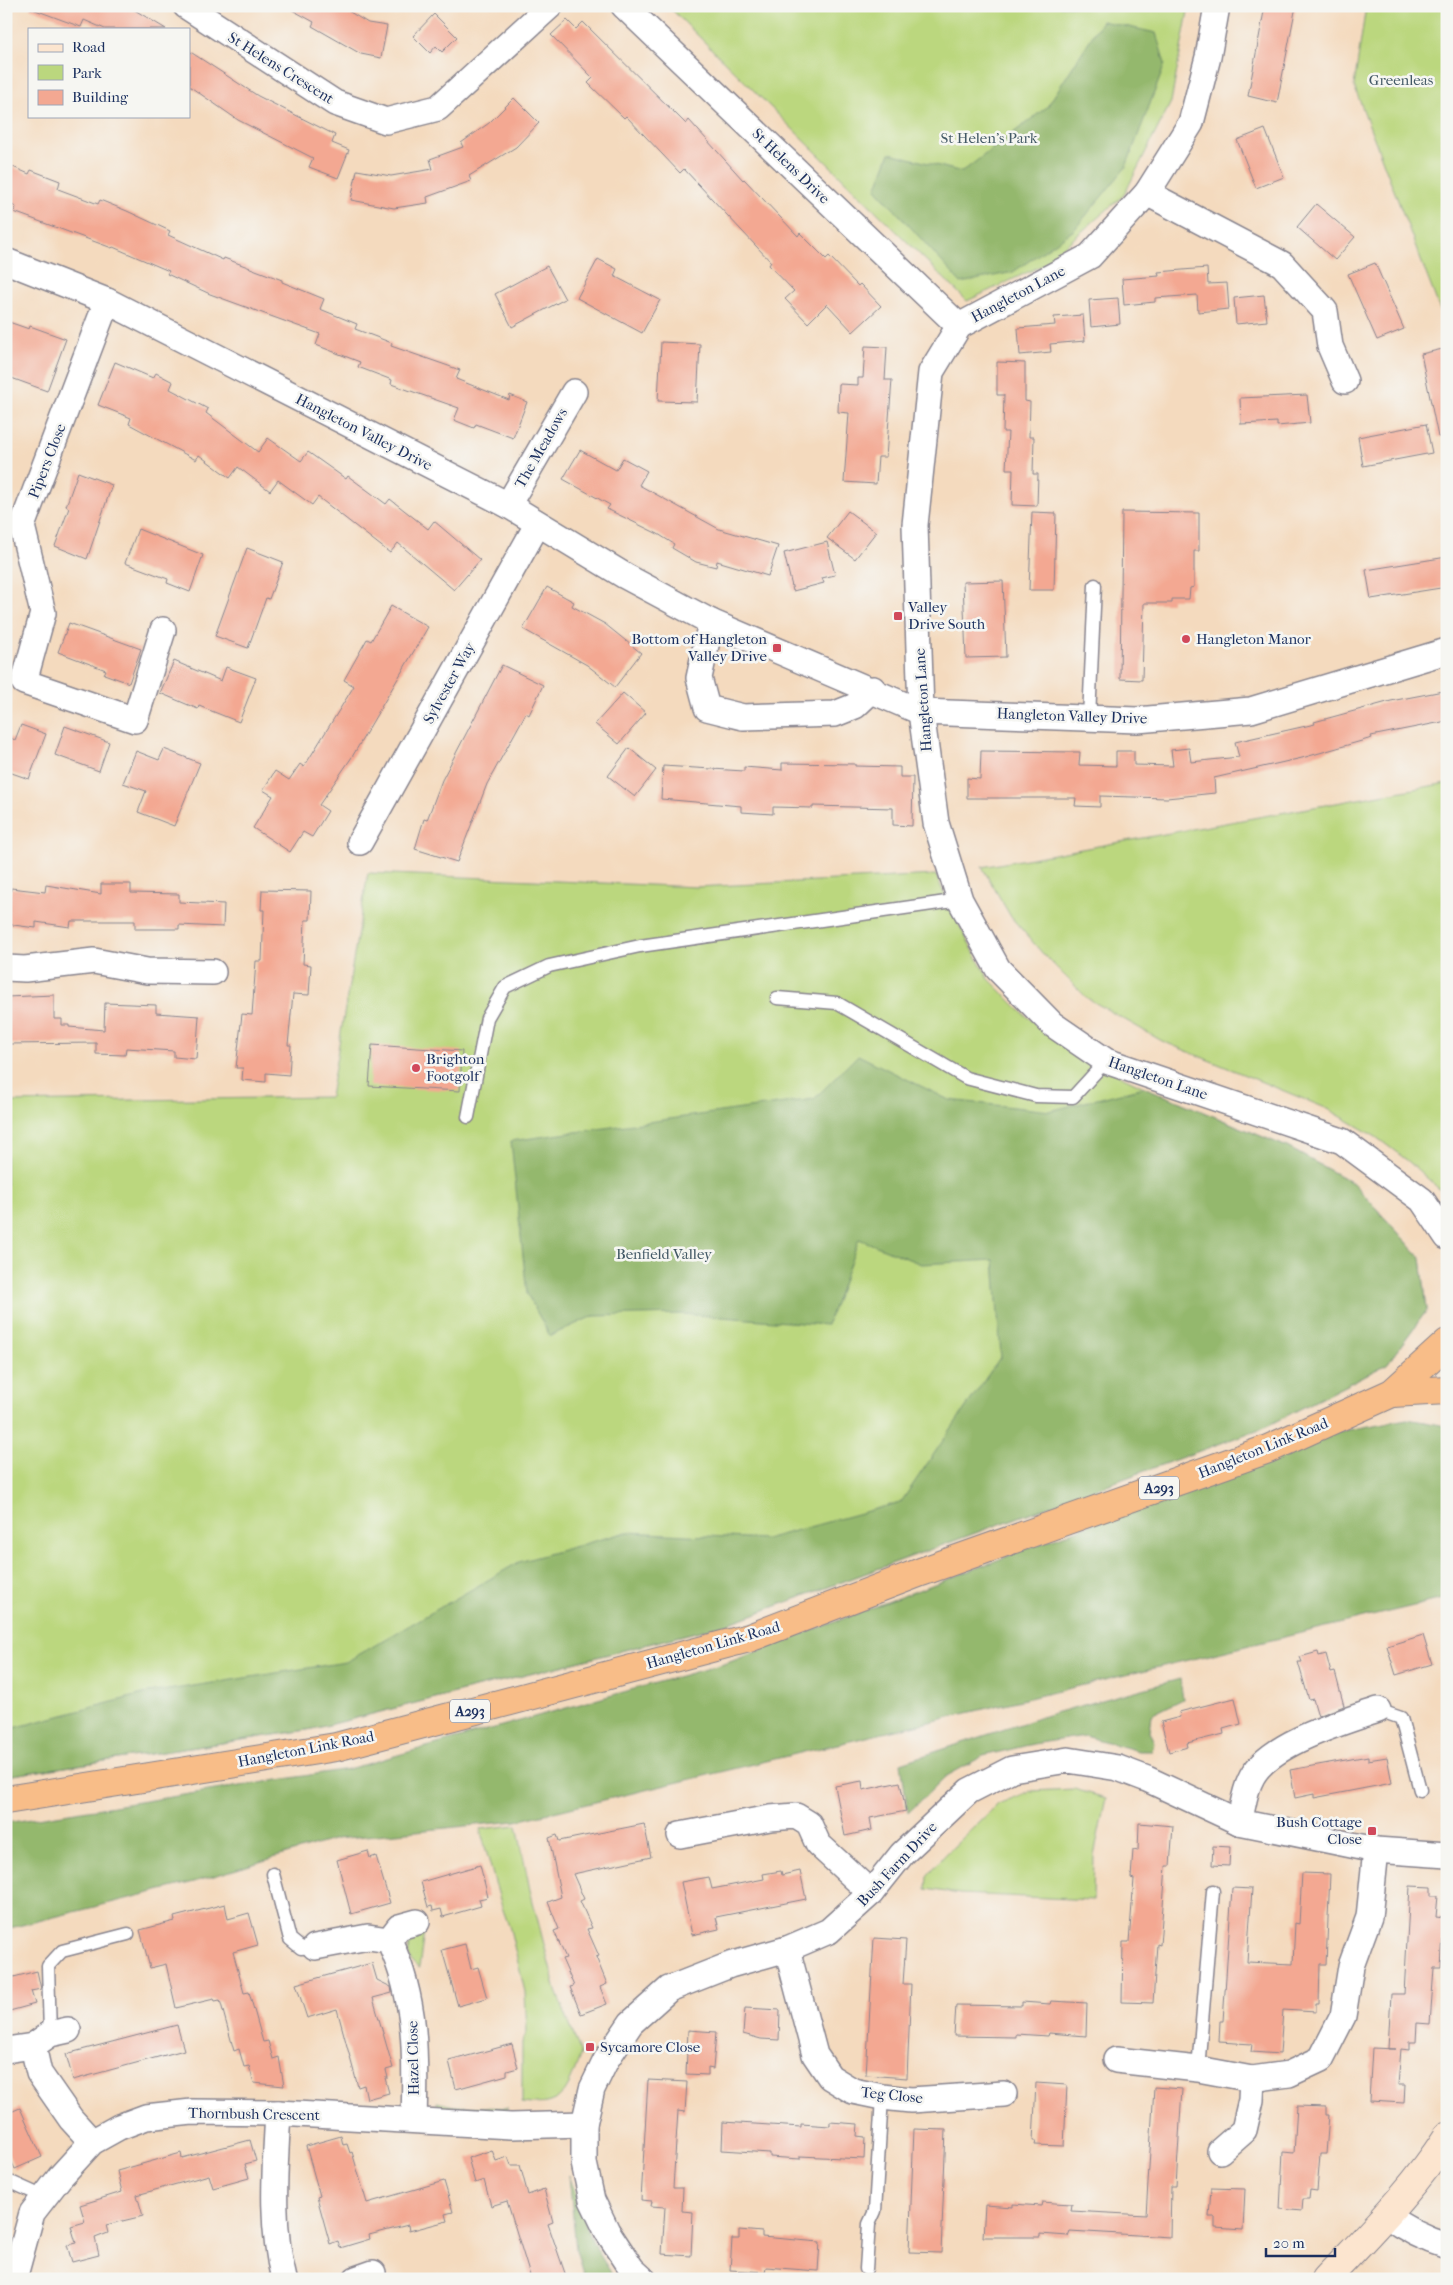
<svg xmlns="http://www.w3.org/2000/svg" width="1453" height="2285" font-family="'IM FELL French Canon',serif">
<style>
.green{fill:#bbd77e;stroke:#6b836e}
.forest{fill:#94b86d;stroke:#587466}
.building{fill:#f3a892}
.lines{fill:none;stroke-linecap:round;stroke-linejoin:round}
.lane-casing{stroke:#88848e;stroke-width:15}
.street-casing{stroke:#88848e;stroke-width:28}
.secondary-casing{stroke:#88848e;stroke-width:30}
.highway-casing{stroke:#88848e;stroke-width:30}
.lane{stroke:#fff;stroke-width:12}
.street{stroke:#fff;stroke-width:25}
.secondary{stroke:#fce5cf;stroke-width:28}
.highway{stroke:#f8bd88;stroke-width:28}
.poi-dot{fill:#d1495b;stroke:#f6f6f2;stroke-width:2}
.labels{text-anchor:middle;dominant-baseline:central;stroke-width:5;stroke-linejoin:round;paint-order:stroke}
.shield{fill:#f6f6f2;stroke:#5d6b8a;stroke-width:1}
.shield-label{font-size:14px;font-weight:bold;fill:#1b2f5e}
.street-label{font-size:15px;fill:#1b2f5e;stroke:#f6f6f2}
.park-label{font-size:15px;fill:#435966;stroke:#f6f6f2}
.poi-label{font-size:15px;fill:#1b2f5e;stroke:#f6f6f2;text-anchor:start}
</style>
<rect width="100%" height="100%" fill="#f6f6f2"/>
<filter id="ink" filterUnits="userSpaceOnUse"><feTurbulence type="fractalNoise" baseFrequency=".02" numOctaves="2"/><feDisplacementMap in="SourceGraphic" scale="10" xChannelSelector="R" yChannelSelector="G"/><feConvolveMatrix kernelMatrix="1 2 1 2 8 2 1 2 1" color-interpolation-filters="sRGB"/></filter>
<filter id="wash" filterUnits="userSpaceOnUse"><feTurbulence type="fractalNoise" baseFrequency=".0096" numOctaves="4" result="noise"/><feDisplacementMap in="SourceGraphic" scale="20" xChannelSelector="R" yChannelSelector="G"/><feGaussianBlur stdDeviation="1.12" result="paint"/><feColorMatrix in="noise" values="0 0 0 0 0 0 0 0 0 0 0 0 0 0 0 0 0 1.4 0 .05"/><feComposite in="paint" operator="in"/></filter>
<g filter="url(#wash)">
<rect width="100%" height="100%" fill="#f4dabe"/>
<g class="green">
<polygon points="668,6 1189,6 1171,102 1124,195 1043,265 967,301"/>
<polygon points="1366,6 1447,6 1447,328 1354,86"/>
<polygon points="1447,783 1447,1196 1408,1161 1376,1137 1328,1109 1162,1041 1087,998 1044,955 1011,917 982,867"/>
<polygon points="368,873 696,887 936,875 953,914 989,979 1023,1013 1066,1049 1144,1087 1287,1147 1353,1183 1421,1258 1427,1310 1387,1364 1264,1427 727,1624 313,1729 6,1776 6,1102 330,1097"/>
<polygon points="1074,1789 1106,1798 1094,1855 1093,1900 960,1894 926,1889 927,1876 944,1856 998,1804 1031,1791"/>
<path d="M517 1825 530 1890 556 1991 581 2053C568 2088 565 2109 522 2103V2043L527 2032 525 1992 510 1929 502 1907 480 1829Z"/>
<path d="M424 1932 419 1968C406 1959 407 1951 411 1936Z"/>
<polygon points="437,2102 454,2106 508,2108 507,2114 438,2110"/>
</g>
<g class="forest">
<polygon points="1102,21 1156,33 1165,64 1126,167 1074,230 1013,272 961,283 876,189 890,153 962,172 1047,107"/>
<polygon points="858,1055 949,1100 1050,1111 1144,1087 1287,1147 1353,1183 1421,1258 1427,1310 1387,1364 1265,1427 727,1624 313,1729 6,1776 6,1730 143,1694 346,1662 519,1562 627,1532 765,1539 901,1502 1001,1356 994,1260 921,1264 859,1239 827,1325 683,1314 593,1316 550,1336 527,1294 511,1141 814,1099"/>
<polygon points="1407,1419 1447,1426 1447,1598 516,1821 336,1839 194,1882 6,1929 6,1823 348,1769 727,1663 1331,1433"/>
<polygon points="1180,1679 1183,1699 1151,1715 1149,1731 1154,1742 1152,1751 1139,1751 1085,1736 1033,1744 983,1756 945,1777 908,1813 901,1763 1054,1713"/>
<polygon points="569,2175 593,2244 615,2279 585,2279 576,2250"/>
</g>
<g id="blocks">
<g class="building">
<polygon points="31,6 128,6 166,29 105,29 84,20 81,27 30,8"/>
<polygon points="285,6 340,6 368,23 387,26 381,58 361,54 312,26 314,22"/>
<polygon points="1265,6 1296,6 1277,103 1248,96"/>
<polygon points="434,14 457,37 442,52 436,46 430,53 413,36"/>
<polygon points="567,20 576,29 583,22 686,124 689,120 743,180 744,179 798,236 800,233 826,259 829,256 858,286 860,284 881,306 853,332 827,304 808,323 785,299 794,291 769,265 771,262 684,169 680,173 626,116 624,118 588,83 593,78 551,35"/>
<polygon points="189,51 258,96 335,135 332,143 349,150 338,178 309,167 313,158 238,120 189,86"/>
<polygon points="514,98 539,123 516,147 469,176 471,181 427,197 428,203 394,208 351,200 357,170 391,176 433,169 430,159 463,147 461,143 489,123"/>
<polygon points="1265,129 1284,177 1256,188 1237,140"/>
<polygon points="6,164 29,174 31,170 60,181 58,189 98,204 100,200 127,211 170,231 168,235 223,260 224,258 282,280 282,282 324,299 320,309 357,324 355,329 392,343 391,346 460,370 456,379 509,400 510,395 527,402 513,438 476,424 474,428 454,420 459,408 391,384 392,380 358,367 360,362 316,345 320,334 210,294 167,274 169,271 113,247 112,248 14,212 16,207 6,202"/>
<polygon points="1316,204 1355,237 1335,260 1297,227"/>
<polygon points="598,259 617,269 614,276 660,300 642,333 577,298"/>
<polygon points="1375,263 1404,329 1377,340 1348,274"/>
<polygon points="547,266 565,299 512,327 495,294"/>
<polygon points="1207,268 1208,284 1227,283 1229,309 1198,312 1197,295 1155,298 1155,302 1124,305 1122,279 1159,276 1158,272"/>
<polygon points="1264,295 1267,321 1236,324 1234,298"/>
<polygon points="1118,298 1120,324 1091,327 1089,300"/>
<polygon points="1083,315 1085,341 1050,344 1051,352 1020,355 1018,328 1055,325 1054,317"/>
<polygon points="6,321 29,329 30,326 66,339 47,391 6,376"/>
<polygon points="661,342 700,344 697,402 658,401"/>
<polygon points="865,346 887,347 885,380 892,380 886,457 878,457 876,484 844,482 849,413 838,412 839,384 858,385 858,378 863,378"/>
<polygon points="1447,348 1447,436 1438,437 1421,354"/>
<polygon points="115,362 153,378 156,373 173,382 170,389 208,409 206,413 258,452 268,438 301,461 308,452 346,479 348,476 386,504 390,499 428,529 434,521 480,560 454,590 398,543 390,553 318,497 312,505 278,480 270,491 238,467 230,478 199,455 196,460 129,424 131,418 98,405"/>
<polygon points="997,362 1025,363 1025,401 1030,402 1029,437 1034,437 1033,474 1038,474 1037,506 1012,505 1013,469 1006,469 1008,432 1003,432 1004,395 997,395"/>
<polygon points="1307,395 1310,423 1277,426 1277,422 1241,424 1240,398"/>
<polygon points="1426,424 1432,453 1363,466 1358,437"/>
<polygon points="580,450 616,470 623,458 647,471 639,485 719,529 778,546 768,576 717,561 716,567 696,562 672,548 674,544 658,534 607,509 610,505 563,479"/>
<polygon points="78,472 112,485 87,559 55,546 69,508 66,506"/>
<polygon points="848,511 876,532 855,559 827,538"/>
<polygon points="1032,512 1056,513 1054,590 1029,590"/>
<polygon points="1122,512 1199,513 1199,551 1194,551 1194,587 1190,588 1189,599 1172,599 1172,603 1144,603 1142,680 1120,679"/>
<polygon points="138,529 203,555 190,592 167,583 168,579 125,563"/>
<polygon points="827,542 835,575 822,578 824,583 793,591 784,553"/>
<polygon points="247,548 283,562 269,599 266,598 248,648 215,636"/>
<polygon points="1447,557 1447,587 1371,599 1366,570"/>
<polygon points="1003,581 1006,657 966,658 963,582"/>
<polygon points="547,587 574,602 572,606 605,624 641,653 615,687 587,665 523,629"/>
<polygon points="391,606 428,627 352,757 319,805 328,811 312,837 303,832 290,852 253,828 273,796 263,790 275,771 289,780 300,764 304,767 354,686 344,680 367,639 371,641"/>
<polygon points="69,623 141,649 129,683 104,674 106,670 58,652"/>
<polygon points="174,661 221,681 226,667 256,678 239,722 199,706 198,709 160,693"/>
<polygon points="502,665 543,685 529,715 526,713 487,784 457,862 415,849 424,819 427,820 442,780"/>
<polygon points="1443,691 1447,721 1371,736 1372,738 1302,758 1214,778 1215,793 1167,798 1100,796 1100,807 1075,806 1076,798 967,798 967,778 980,779 981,751 1080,752 1079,765 1116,766 1116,751 1134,751 1134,765 1173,766 1171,750 1189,748 1191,762 1239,757 1235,742 1315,724 1314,722 1391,701"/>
<polygon points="623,693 646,713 619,744 595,724"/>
<polygon points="21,725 46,734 29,779 6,771 6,736 15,740"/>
<polygon points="65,726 109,742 99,771 55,755"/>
<polygon points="629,748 656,770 635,797 608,776"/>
<polygon points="164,749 200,763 174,826 138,812 146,791 123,783 136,751 159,760"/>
<polygon points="782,763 855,764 855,766 900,767 900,777 913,777 912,826 893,825 893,808 813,806 813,808 773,807 773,814 741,812 741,806 661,799 663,766 744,771 744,767 782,770"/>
<polygon points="101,884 131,884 131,893 179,894 179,902 224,904 223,927 179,925 179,929 135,929 135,921 71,921 70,927 36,922 36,928 6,924 11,888 45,892 46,885 101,894"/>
<polygon points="262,890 311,891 310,920 305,920 303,964 311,965 309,995 293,994 288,1045 291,1045 289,1075 266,1073 266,1082 242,1080 243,1068 236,1068 242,1014 252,1015 256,961 262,961 264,910 261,910"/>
<polygon points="54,995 54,1019 62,1019 62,1025 69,1025 69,1027 104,1030 105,1003 156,1005 156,1013 199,1016 196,1059 174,1057 174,1051 126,1048 125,1055 96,1054 96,1043 6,1044 6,997"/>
<polygon points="372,1045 462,1051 460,1091 369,1086"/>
<polygon points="1423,1635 1432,1664 1396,1675 1387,1646"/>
<polygon points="1318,1652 1319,1656 1326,1654 1331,1673 1335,1672 1344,1706 1318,1716 1313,1699 1309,1700 1298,1662 1302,1662 1300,1657"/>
<polygon points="1235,1698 1241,1724 1223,1729 1224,1734 1187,1743 1188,1747 1169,1752 1161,1722 1180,1717 1179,1712"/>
<polygon points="1368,1756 1368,1760 1387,1757 1392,1783 1314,1798 1314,1794 1295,1798 1290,1770"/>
<polygon points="862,1781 863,1790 900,1782 906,1811 870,1818 872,1830 845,1836 835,1786"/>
<polygon points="1139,1823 1173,1826 1170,1866 1166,1866 1160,1945 1157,1944 1153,2003 1122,2002 1123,1942 1129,1942 1134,1879 1131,1878 1133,1850 1138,1851"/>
<polygon points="644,1824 651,1857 573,1874 584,1899 580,1901 592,1928 587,1929 599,1956 596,1957 607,1984 600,1987 607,2004 581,2014 570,1987 574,1986 562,1959 566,1958 554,1931 559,1929 548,1902 561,1897 549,1838 557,1835 559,1841"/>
<polygon points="1213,1846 1230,1847 1229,1866 1212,1865"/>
<polygon points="368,1851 370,1858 376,1856 390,1903 351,1914 337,1860"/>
<polygon points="480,1865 488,1897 479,1899 481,1906 443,1917 441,1909 433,1911 432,1906 428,1907 421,1882"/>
<polygon points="781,1871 782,1875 800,1871 806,1899 716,1917 719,1929 692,1935 681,1882 709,1877 712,1889 764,1879 763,1874"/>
<polygon points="1302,1873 1330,1874 1326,1964 1320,1964 1319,2004 1316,2004 1316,2012 1283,2010 1280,2054 1251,2052 1252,2044 1219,2042 1220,2021 1223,2021 1232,1888 1252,1889 1247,1962 1293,1964 1295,1923 1299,1924"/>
<polygon points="1410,1886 1431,1887 1431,1896 1438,1896 1436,1917 1444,1918 1441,1968 1434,1968 1430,2024 1417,2023 1416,2042 1409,2042 1409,2050 1401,2049 1398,2085 1405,2085 1404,2103 1369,2101 1372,2048 1396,2049 1388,2049 1391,1994 1404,1994"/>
<polygon points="225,1904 228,1919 249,1913 258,1945 233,1952 244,1993 249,1992 263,2042 268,2041 273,2059 279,2057 284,2086 254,2083 249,2066 244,2067 239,2049 234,2051 220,2000 215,2001 214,1999 176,2008 166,1964 150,1968 140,1930 175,1921 174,1917"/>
<polygon points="874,1938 906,1940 903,1984 911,1984 907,2078 866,2075"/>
<polygon points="465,1944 471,1969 478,1967 487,1998 458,2006 442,1950"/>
<polygon points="372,1963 377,1980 391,1987 392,1993 373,1998 393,2068 386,2070 388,2078 385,2078 389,2093 367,2099 364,2085 358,2087 337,2009 307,2018 296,1984"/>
<polygon points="37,1971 41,1989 31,1991 35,2004 6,2012 6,1979"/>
<polygon points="1051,2001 1087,2003 1086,2036 1049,2033 1048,2036 1016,2034 1016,2037 954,2036 956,2005 1022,2006 1022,2002 1050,2004"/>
<polygon points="745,2008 780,2010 779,2040 761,2039 743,2034"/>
<polygon points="177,2025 184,2050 73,2080 66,2054"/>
<polygon points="688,2030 716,2032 713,2069 708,2068 708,2075 686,2074"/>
<polygon points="512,2044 518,2068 507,2071 507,2075 456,2089 449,2061"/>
<polygon points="648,2080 687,2082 685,2112 678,2111 673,2188 683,2188 682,2211 693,2212 691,2256 662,2254 665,2207 651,2206 652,2201 641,2200"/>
<polygon points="1036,2083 1067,2085 1064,2146 1035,2145 1036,2141 1033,2141"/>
<polygon points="1154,2087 1182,2089 1176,2186 1171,2186 1170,2237 1070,2231 1068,2236 1040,2234 1040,2237 983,2237 985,2205 1013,2207 1013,2204 1041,2206 1042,2202 1054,2203 1072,2204 1071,2211 1146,2215"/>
<polygon points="1297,2106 1326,2107 1326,2115 1329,2115 1326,2154 1320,2154 1317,2191 1310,2190 1309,2199 1303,2199 1302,2211 1280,2209 1283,2152 1294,2153"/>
<polygon points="20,2108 42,2157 15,2169 6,2149 6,2114"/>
<polygon points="723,2122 801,2127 801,2124 830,2126 830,2122 858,2124 857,2136 865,2137 864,2159 800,2156 800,2159 770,2157 770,2153 722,2150"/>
<polygon points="914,2129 946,2130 941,2253 909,2252"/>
<polygon points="341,2136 343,2145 347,2144 350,2153 352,2152 367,2203 444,2181 453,2212 445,2214 447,2221 409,2231 408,2225 369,2235 370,2239 340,2248 338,2241 330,2244 317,2197 320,2196 306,2146"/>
<polygon points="250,2140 256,2161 245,2164 249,2178 213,2188 209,2175 137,2195 143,2216 106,2225 108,2233 95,2238 99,2255 72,2262 67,2245 76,2243 71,2226 85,2222 80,2205 122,2192 117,2171 181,2153 182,2158"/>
<polygon points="492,2150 496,2161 508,2157 511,2165 520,2165 528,2195 544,2189 553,2222 548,2224 567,2279 531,2279 507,2201 491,2206 484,2180 475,2183 468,2158"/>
<polygon points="1211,2188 1245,2189 1243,2230 1215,2228 1215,2217 1209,2217"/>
<polygon points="739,2230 762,2232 762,2237 820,2242 818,2271 766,2267 765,2272 730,2270 732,2239 739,2239"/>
</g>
</g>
</g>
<g filter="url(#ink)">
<use href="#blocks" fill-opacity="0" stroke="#88848e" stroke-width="1"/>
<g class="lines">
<defs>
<g id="lane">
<polyline points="1089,718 1095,585"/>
<polyline points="777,998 837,1003 966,1078 1036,1096 1073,1097 1106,1061"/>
<polyline points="468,1117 487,1018 505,987 549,966 640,946 960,900"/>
<polyline points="1378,1710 1401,1718 1420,1790"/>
<polyline points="273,1874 290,1939 301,1948 315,1947"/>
<polyline points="50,2034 48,1966 62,1951 128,1934"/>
<polyline points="1198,2069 1213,1891"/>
<polyline points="6,2184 13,2183 44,2197"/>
<polyline points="866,2269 869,2224 875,2211 882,2097"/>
</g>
<g id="street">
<polyline points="186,6 335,103 386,121 438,108 550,6"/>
<polyline points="624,6 959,326"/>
<polyline points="1217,6 1208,57 1191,123 1147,193 1090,256 959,326 931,372 915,525 921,712 936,823 960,900 998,969 1052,1024 1106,1061 1342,1141 1422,1200 1447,1237"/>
<polyline points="1147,193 1282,264 1325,311 1330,346 1345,381"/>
<polyline points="6,261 107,301 508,505 625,576 711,622 921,712 1137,720 1251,710 1447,651"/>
<polyline points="107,301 22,526 43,613 24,682 135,720 163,630"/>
<polyline points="508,505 574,392"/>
<polyline points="711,622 699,678 707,708 743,717 835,714 855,706 873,689"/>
<polyline points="360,842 537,525"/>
<polyline points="6,968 25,969 94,961 147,971 213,972"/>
<path d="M1239 1822C1243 1808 1244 1793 1250 1781 1265 1744 1343 1722 1378 1710"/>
<polyline points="680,1835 770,1818 796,1816 809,1824 818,1844 871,1893"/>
<polyline points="389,1940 399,1927 417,1922"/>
<path d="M315 1947 368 1937 389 1940C417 2000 416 2056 414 2120"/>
<polyline points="787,1949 815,2055 830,2077 853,2091 882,2097 911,2100 1004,2094"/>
<polyline points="68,2030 50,2034 33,2046 39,2073 71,2119 92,2142"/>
<polyline points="6,2050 33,2046"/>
<polyline points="1116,2060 1198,2069 1252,2079 1289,2074 1321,2059 1343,2016 1351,1966 1369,1917 1376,1850"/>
<path d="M278 2113C275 2169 270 2224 284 2279"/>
<polyline points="1220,2151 1244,2130 1251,2100 1252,2079"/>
<path d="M1386 2215C1405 2229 1424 2239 1447 2246"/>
<polyline points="14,2279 32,2213 60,2177 92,2142 119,2127 146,2117 192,2112 278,2113 511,2126 584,2124"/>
<polyline points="356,2279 373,2273"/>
<polyline points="643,2279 632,2269 607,2231 592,2200 584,2163 584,2124 592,2089 606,2060 631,2023 669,1989 730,1965 787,1949 829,1931 871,1893 902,1854 969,1791 1012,1769 1068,1760 1118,1768 1147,1779 1239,1822 1376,1850 1447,1855"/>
</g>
<path id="secondary" d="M1326 2279C1368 2234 1414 2189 1447 2137"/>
<g id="highway">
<polyline points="1392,1393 1447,1390"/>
<polyline points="6,1800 336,1747 749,1638 921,1572 1268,1449 1392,1393 1447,1343"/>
</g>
</defs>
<use href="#lane" class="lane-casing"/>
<use href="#street" class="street-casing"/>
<use href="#secondary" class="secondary-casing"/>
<use href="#highway" class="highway-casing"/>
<use href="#lane" class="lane"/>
<use href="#street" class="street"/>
<use href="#secondary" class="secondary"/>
<use href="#highway" class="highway"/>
</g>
</g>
<g class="poi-dot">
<rect x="893" y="611" width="10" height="10" rx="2.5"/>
<circle cx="1186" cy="639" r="5"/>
<rect x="772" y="643" width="10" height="10" rx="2.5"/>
<circle cx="416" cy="1068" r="5"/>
<rect x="1367" y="1826" width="10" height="10" rx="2.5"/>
<rect x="585" y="2042" width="10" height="10" rx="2.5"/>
</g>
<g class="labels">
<g class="shield">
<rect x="1139" y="1476.5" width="40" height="23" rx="4"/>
<rect x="450" y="1699.5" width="40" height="23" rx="4"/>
</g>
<g class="shield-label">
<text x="1159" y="1488">A293</text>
<text x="470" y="1711">A293</text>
</g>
<g class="street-label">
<text transform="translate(281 68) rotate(32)">St Helens Crescent</text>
<text transform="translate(791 166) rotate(44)">St Helens Drive</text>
<text transform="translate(1018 294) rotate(-28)">Hangleton Lane</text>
<text transform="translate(364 432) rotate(27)">Hangleton Valley Drive</text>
<text transform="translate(541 448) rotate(-60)">The Meadows</text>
<text transform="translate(47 461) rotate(-69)">Pipers Close</text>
<text transform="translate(449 683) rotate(-61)">Sylvester Way</text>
<text transform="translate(923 700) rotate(-94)">Hangleton Lane</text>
<text transform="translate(1072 716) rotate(2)">Hangleton Valley Drive</text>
<text transform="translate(1158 1078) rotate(19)">Hangleton Lane</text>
<text transform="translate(1263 1448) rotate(-22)">Hangleton Link Road</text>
<text transform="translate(713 1645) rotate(-16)">Hangleton Link Road</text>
<text transform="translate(306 1749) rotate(-11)">Hangleton Link Road</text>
<text transform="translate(897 1864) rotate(-47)">Bush Farm Drive</text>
<text transform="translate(413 2058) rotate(-91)">Hazel Close</text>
<text transform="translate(892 2095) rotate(6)">Teg Close</text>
<text transform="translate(254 2114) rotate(1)">Thornbush Crescent</text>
</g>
<g class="park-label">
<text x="1401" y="80">Greenleas</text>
<text x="989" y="138">St Helen's Park</text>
<text x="664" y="1254">Benfield Valley</text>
</g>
<g class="poi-label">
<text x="908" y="607">Valley<tspan x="908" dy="17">Drive South</tspan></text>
<text x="767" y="639" text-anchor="end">Bottom of Hangleton<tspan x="767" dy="17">Valley Drive</tspan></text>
<text x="1196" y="639">Hangleton Manor</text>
<text x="426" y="1059">Brighton<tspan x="426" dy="17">Footgolf</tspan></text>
<text x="1362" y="1822" text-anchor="end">Bush Cottage<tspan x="1362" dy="17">Close</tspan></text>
<text x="600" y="2047">Sycamore Close</text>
</g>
</g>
<rect width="1453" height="2285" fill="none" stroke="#f6f6f2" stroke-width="25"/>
<rect x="28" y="28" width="162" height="90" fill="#f6f6f2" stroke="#9ea6b7"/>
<rect x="38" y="44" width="25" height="8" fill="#fce5cf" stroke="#9ea6b7"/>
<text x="72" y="52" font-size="15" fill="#1b2f5e">Road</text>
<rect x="38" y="65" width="25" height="15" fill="#bbd77e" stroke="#9ea6b7"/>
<text x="72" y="78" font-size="15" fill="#1b2f5e">Park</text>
<rect x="38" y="90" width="25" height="15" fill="#f3a892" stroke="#9ea6b7"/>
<text x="72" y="102" font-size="15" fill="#1b2f5e">Building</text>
<path d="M1266 2248v8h69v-8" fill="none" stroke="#1b2f5e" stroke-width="2.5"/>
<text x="1273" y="2248" font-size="15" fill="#1b2f5e" stroke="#f6f6f2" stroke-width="4" paint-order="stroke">20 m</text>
</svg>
